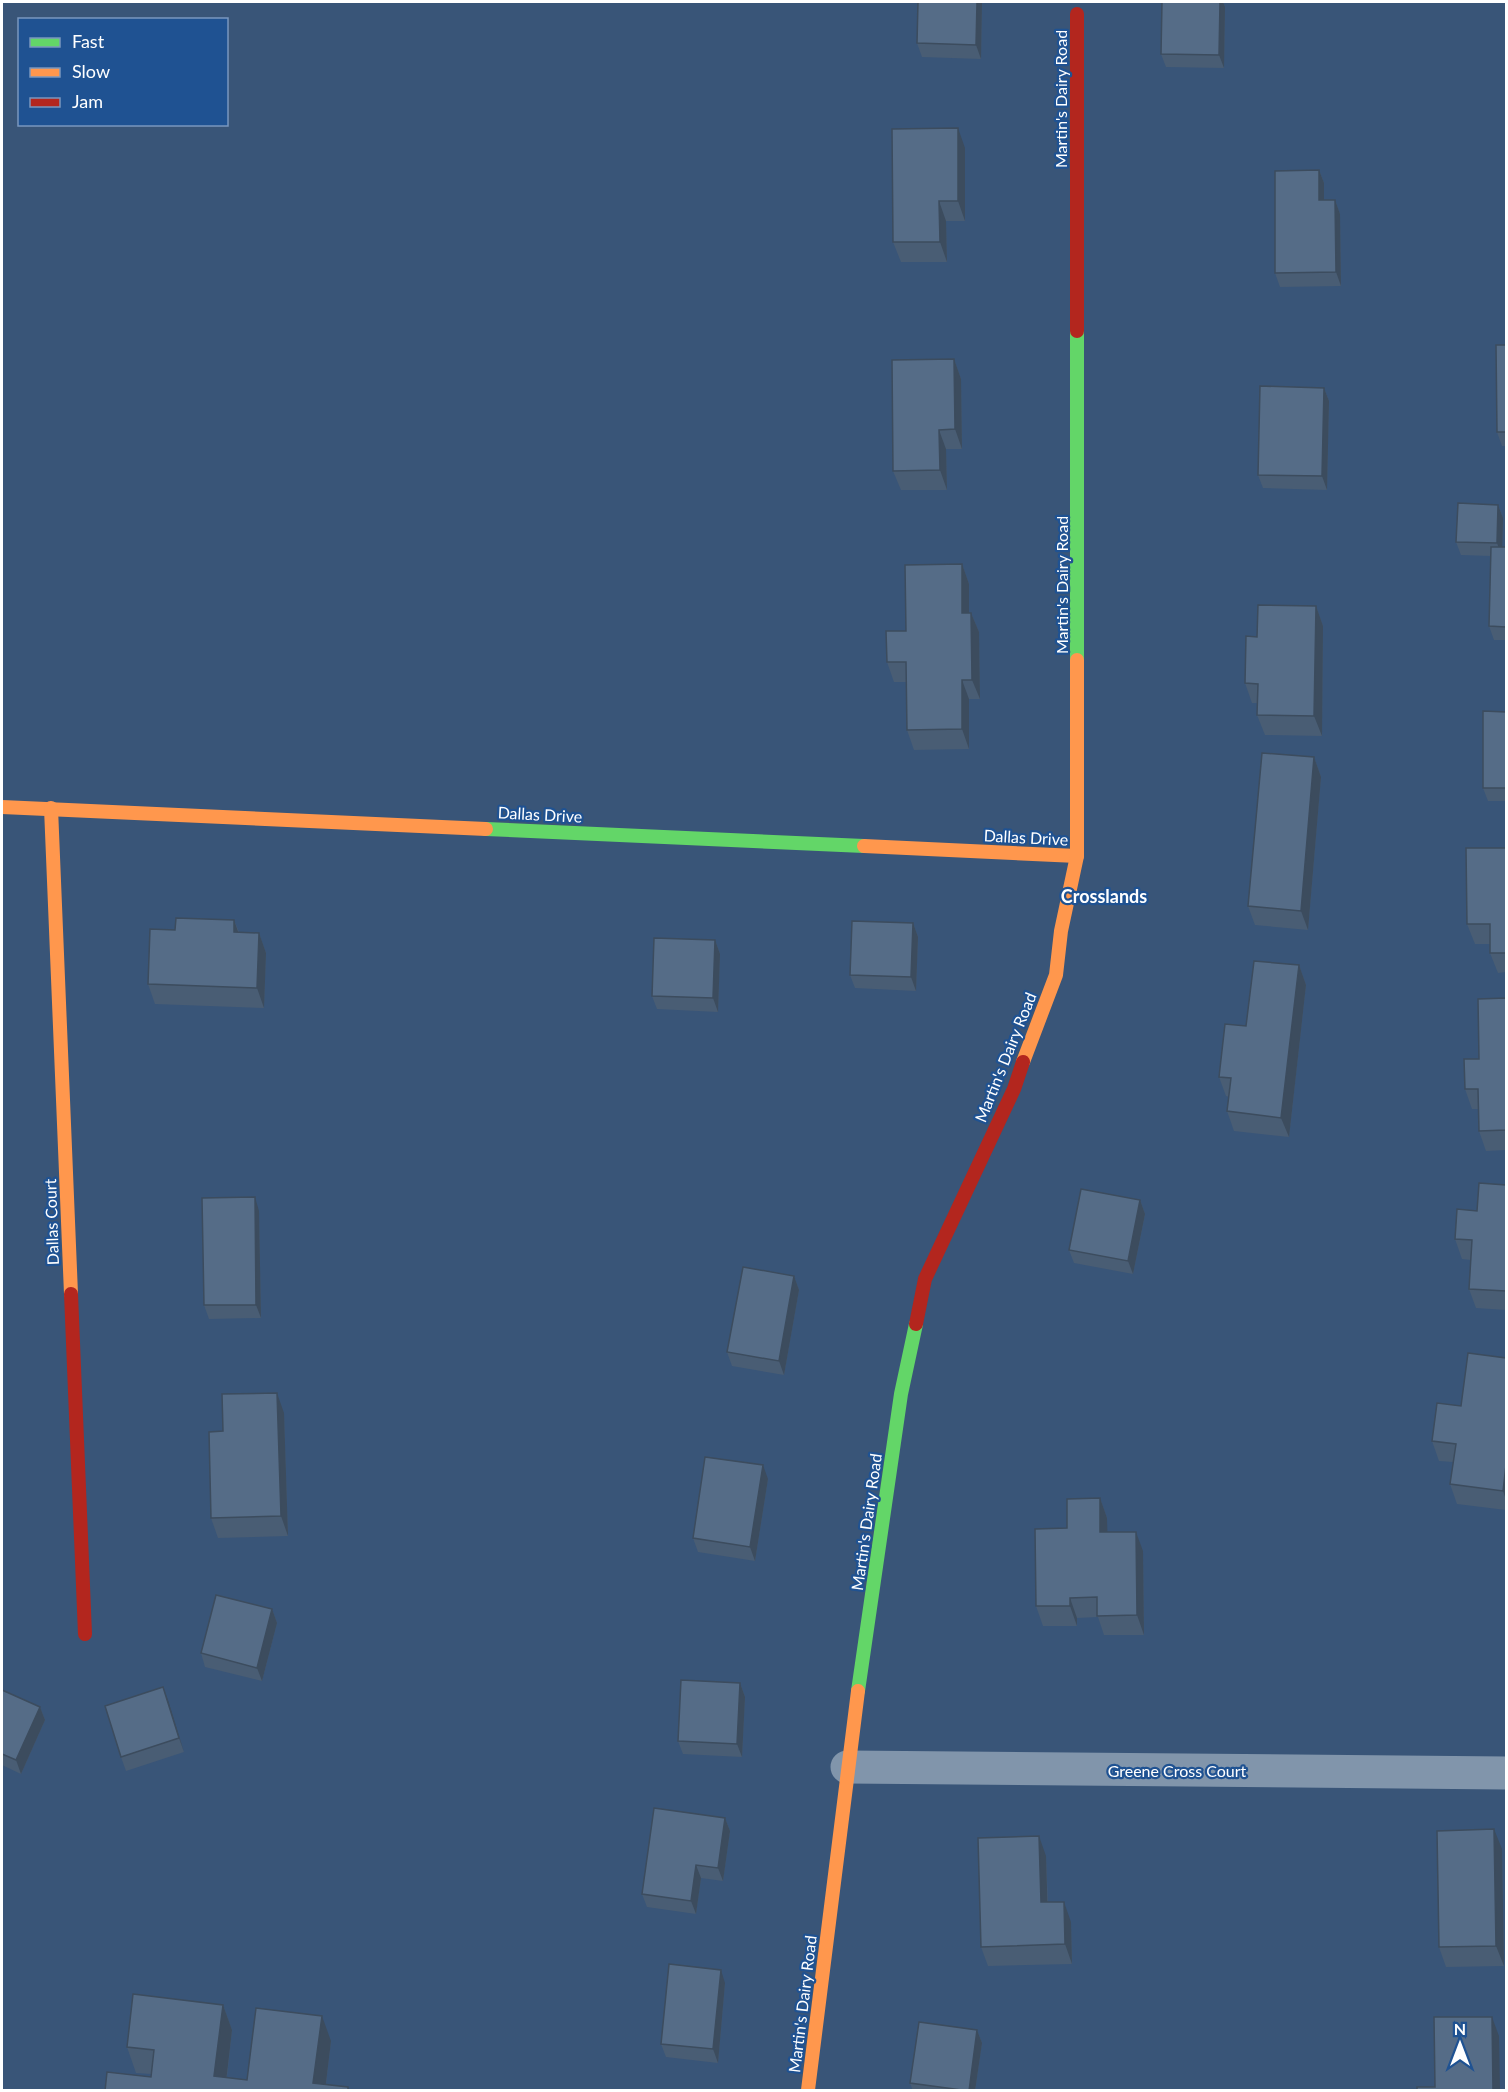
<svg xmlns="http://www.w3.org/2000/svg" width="1508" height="2092" font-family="Lato,sans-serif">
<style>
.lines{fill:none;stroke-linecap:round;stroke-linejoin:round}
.street{stroke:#8195ab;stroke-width:33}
.fast{stroke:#63d668;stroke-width:14}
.slow{stroke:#ff974d;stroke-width:14}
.jam{stroke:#b3261e;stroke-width:14}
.wall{fill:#495d74}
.shaded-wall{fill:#3c4c5e}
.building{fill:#556c87;stroke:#3c4c5e;stroke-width:1.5}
.labels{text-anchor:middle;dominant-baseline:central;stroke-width:4.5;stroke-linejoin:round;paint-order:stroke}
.street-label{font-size:16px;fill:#fff;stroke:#1f5292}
.neighbourhood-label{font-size:18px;font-weight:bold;fill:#fff;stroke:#1f5292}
</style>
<rect width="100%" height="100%" fill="#395578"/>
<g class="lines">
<polyline class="street" points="847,1767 1506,1773"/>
<g class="fast">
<polyline points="1077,331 1077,660"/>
<polyline points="486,829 864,846"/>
<polyline points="858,1691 901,1394 916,1324"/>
</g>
<g class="slow">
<polyline points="2,807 486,829"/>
<polyline points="51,808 71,1294"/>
<polyline points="864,846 1077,856"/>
<polyline points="1023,1062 1056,975 1061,931 1077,856 1077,660"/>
<polyline points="808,2090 858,1691"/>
</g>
<g class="jam">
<polyline points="1077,14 1077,331"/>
<polyline points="71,1294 85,1634"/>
<polyline points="916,1324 925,1279 1014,1089 1023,1062"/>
</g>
</g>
<g class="wall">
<polygon points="982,2 981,59 922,57 917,43"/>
<polygon points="1162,2 1223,2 1225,7 1224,68 1166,67 1161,54"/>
<polygon points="965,148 965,221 946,221 947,262 901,262 893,242"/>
<polygon points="1319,170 1324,183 1324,200 1335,200 1340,214 1341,286 1280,287 1275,273"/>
<polygon points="1506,345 1506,446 1502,446 1497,432"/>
<polygon points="954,359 961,379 962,449 946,449 947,490 901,490 893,471"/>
<polygon points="1324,388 1329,401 1327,490 1263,488 1258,475"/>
<polygon points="1498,505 1503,518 1502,547 1506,547 1506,640 1494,640 1489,626 1491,556 1461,555 1456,542"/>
<polygon points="962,564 969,584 969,613 971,613 979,632 980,699 969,699 969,749 914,750 907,730 906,682 894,682 887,662 906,631"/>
<polygon points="1316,606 1323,626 1322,736 1265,735 1257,715 1258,703 1252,703 1245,683 1257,637"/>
<polygon points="1506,712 1506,801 1488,801 1483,788"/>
<polygon points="1314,757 1321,777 1308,930 1255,925 1248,906"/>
<polygon points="1506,848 1506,972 1498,973 1490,953 1490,944 1475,944 1467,924"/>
<polygon points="234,920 239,932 259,933 266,953 264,1008 155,1004 148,984 175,930"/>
<polygon points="913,923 918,937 916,991 855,988 850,975"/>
<polygon points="715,940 720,954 718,1012 657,1009 652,996"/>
<polygon points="1299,965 1306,985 1289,1137 1234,1131 1227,1111 1229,1097 1226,1096 1219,1077 1246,1026"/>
<polygon points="1506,998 1506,1150 1486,1151 1479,1131 1478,1109 1472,1109 1465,1089"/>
<polygon points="1506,1185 1506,1310 1476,1308 1469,1289 1471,1260 1462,1259 1455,1239 1477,1211"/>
<polygon points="1140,1200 1145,1214 1133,1274 1074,1263 1069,1250"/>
<polygon points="259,1211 261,1318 209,1319 204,1305"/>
<polygon points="794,1276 799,1290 784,1375 732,1366 727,1352"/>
<polygon points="1506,1358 1506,1510 1457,1504 1450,1484 1453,1462 1439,1461 1432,1441 1461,1406"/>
<polygon points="284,1413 288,1536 218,1538 211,1518 223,1431"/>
<polygon points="768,1479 755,1561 698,1552 693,1538"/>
<polygon points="1100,1498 1107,1518 1107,1532 1143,1551 1144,1635 1104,1635 1098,1617 1077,1618 1077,1626 1043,1626 1036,1606 1067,1528"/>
<polygon points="272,1609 277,1623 262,1681 205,1667 201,1653"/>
<polygon points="740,1683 745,1697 742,1757 683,1754 678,1741"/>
<polygon points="163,1687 184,1752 126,1771 121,1757"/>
<polygon points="2,1690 40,1707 45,1720 21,1774 2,1765"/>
<polygon points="725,1818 730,1831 723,1881 701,1878 696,1914 647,1907 642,1894"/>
<polygon points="1502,1849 1504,1966 1446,1967 1439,1947"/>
<polygon points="1046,1856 1048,1902 1071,1922 1072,1964 988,1966 981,1947"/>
<polygon points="725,1983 718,2063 666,2057 661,2044"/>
<polygon points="223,2005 232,2030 227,2077 247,2080 331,2041 326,2084 151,2074 136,2073 127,2047"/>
<polygon points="977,2030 982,2043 975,2091 913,2091 910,2083"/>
</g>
<g class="shaded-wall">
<polygon points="977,2 982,2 981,59 976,45"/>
<polygon points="1220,2 1223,2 1225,7 1224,68 1219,55"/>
<polygon points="958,128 965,148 965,221 958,201"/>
<polygon points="1319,170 1324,183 1324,214 1319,200"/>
<polygon points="1335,200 1340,214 1341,286 1336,272"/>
<polygon points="939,201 946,221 947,262 940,242"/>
<polygon points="954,359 961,379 962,449 955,429"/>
<polygon points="1324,388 1329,401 1327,490 1322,476"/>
<polygon points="939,430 946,449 947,490 940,470"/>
<polygon points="1498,505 1503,518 1502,557 1497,543"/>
<polygon points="962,564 969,584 969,632 962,613"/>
<polygon points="1316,606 1323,626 1322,736 1314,716"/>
<polygon points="971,613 979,632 980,699 972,680"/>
<polygon points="962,680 969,699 969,749 962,729"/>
<polygon points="1314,757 1321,777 1308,930 1301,911"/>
<polygon points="234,920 241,940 234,932"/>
<polygon points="913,923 918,937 916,991 911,977"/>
<polygon points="259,933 266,953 264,1008 257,988"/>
<polygon points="715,940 720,954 718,1012 713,998"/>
<polygon points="1299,965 1306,985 1289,1137 1281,1118"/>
<polygon points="255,1197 259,1211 261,1318 256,1305"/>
<polygon points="1140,1200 1145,1214 1133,1274 1128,1261"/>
<polygon points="794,1276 799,1290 784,1375 779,1361"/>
<polygon points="277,1393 284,1413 288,1536 281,1516"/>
<polygon points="763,1465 768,1479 755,1561 750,1547"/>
<polygon points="1506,1465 1506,1500 1503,1491"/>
<polygon points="1100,1498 1107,1518 1108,1552 1100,1532"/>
<polygon points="1136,1532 1143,1551 1144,1635 1137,1615"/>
<polygon points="1070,1598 1077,1618 1077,1626 1070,1606"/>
<polygon points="272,1609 277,1623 262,1681 257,1668"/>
<polygon points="740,1683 745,1697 742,1757 737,1744"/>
<polygon points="163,1687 168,1700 184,1752 179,1738"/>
<polygon points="40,1707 45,1720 21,1774 16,1760"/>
<polygon points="725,1818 730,1831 723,1881 718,1868"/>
<polygon points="1494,1829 1502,1849 1504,1966 1496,1946"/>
<polygon points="1039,1836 1046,1856 1048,1922 1041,1902"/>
<polygon points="696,1865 701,1878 696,1914 691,1901"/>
<polygon points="1064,1902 1071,1922 1072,1964 1065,1944"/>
<polygon points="721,1970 725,1983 718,2063 713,2049"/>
<polygon points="223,2005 232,2030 225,2091 214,2076"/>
<polygon points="322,2016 331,2041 325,2091 313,2083"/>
<polygon points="1492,2017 1499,2036 1500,2091 1493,2091"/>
<polygon points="977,2030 982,2043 975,2091 969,2091"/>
</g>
<g class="building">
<polygon points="918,2 977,2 976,45 917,43"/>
<polygon points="1162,2 1220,2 1219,55 1161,54"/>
<polygon points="958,128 958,201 939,201 940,242 893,242 892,129"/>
<polygon points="1319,170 1319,200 1335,200 1336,272 1275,273 1275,171"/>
<polygon points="1496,345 1506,345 1506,432 1497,432"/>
<polygon points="954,359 955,429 939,430 940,470 893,471 892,360"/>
<polygon points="1260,386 1324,388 1322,476 1258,475"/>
<polygon points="1458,503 1498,505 1497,543 1456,542"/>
<polygon points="1491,547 1506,547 1506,627 1489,626"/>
<polygon points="962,564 962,613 971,613 972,680 962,680 962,729 907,730 906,662 887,662 886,631 906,631 905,565"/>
<polygon points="1258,605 1316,606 1314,716 1257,715 1258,684 1245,683 1246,636 1257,637"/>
<polygon points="1483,711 1506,712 1506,788 1483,788"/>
<polygon points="1262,753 1314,757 1301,911 1248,906"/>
<polygon points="1466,848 1506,848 1506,953 1490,953 1490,924 1467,924"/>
<polygon points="176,918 234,920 234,932 259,933 257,988 148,984 150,929 175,930"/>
<polygon points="852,921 913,923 911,977 850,975"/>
<polygon points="654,938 715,940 713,998 652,996"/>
<polygon points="1254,961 1299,965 1281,1118 1227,1111 1231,1078 1219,1077 1225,1024 1246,1026"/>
<polygon points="1506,998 1506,1130 1479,1131 1478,1089 1465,1089 1464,1059 1479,1059 1478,999"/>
<polygon points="1479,1183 1506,1185 1506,1291 1469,1289 1472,1240 1455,1239 1457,1209 1477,1211"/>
<polygon points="1081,1189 1140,1200 1128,1261 1069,1250"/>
<polygon points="255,1197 256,1305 204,1305 202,1198"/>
<polygon points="743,1267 794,1276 779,1361 727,1352"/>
<polygon points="1468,1353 1506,1358 1506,1465 1503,1491 1450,1484 1456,1444 1432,1441 1437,1403 1461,1406"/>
<polygon points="277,1393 281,1516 211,1518 209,1432 223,1431 222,1394"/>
<polygon points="705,1457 763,1465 750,1547 693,1538"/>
<polygon points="1100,1498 1100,1532 1136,1532 1137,1615 1097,1616 1097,1597 1070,1598 1070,1606 1036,1606 1035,1529 1067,1528 1067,1499"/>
<polygon points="216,1595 272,1609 257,1668 201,1653"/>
<polygon points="681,1680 740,1683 737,1744 678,1741"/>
<polygon points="163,1687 179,1738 121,1757 105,1706"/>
<polygon points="2,1690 40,1707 16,1760 2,1754"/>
<polygon points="654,1808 725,1818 718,1868 696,1865 691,1901 642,1894"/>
<polygon points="1494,1829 1496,1946 1439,1947 1437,1831"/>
<polygon points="1039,1836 1041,1902 1064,1902 1065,1944 981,1947 978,1838"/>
<polygon points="669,1964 721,1970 713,2049 661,2044"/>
<polygon points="133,1994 223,2005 214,2076 247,2080 256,2008 322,2016 313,2083 348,2087 348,2091 105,2091 107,2072 151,2077 154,2050 127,2047"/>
<polygon points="1434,2017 1492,2017 1493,2091 1417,2091 1417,2087 1435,2087"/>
<polygon points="919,2022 977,2030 969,2091 910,2083"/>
</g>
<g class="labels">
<g class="street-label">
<text transform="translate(1060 99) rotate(-90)">Martin's Dairy Road</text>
<text transform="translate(1061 585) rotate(-90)">Martin's Dairy Road</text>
<text transform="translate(540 814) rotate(3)">Dallas Drive</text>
<text transform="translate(1026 837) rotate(3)">Dallas Drive</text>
<text transform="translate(1005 1057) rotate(-68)">Martin's Dairy Road</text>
<text transform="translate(51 1222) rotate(-92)">Dallas Court</text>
<text transform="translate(866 1522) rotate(-82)">Martin's Dairy Road</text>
<text x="1177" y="1770">Greene Cross Court</text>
<text transform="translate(802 2004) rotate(-83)">Martin's Dairy Road</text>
</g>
<g class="neighbourhood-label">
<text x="1104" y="896">Crosslands</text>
</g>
</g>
<rect width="1508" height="2092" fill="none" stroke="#ffffff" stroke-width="6"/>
<rect x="18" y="18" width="210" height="108" fill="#1f5292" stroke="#7997be" stroke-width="1.5"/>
<rect x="30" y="38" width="30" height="9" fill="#63d668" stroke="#7997be" stroke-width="1.5"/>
<text x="72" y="48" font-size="18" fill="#ffffff">Fast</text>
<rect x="30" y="68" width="30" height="9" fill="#ff974d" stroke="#7997be" stroke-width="1.5"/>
<text x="72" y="78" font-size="18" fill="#ffffff">Slow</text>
<rect x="30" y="98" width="30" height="9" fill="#b3261e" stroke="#7997be" stroke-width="1.5"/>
<text x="72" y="108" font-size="18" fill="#ffffff">Jam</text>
<g transform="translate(1460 2044)" stroke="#1f5292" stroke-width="4.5" paint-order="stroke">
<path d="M0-4.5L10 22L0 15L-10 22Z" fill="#ffffff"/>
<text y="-9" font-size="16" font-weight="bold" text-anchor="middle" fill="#ffffff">N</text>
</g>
</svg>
